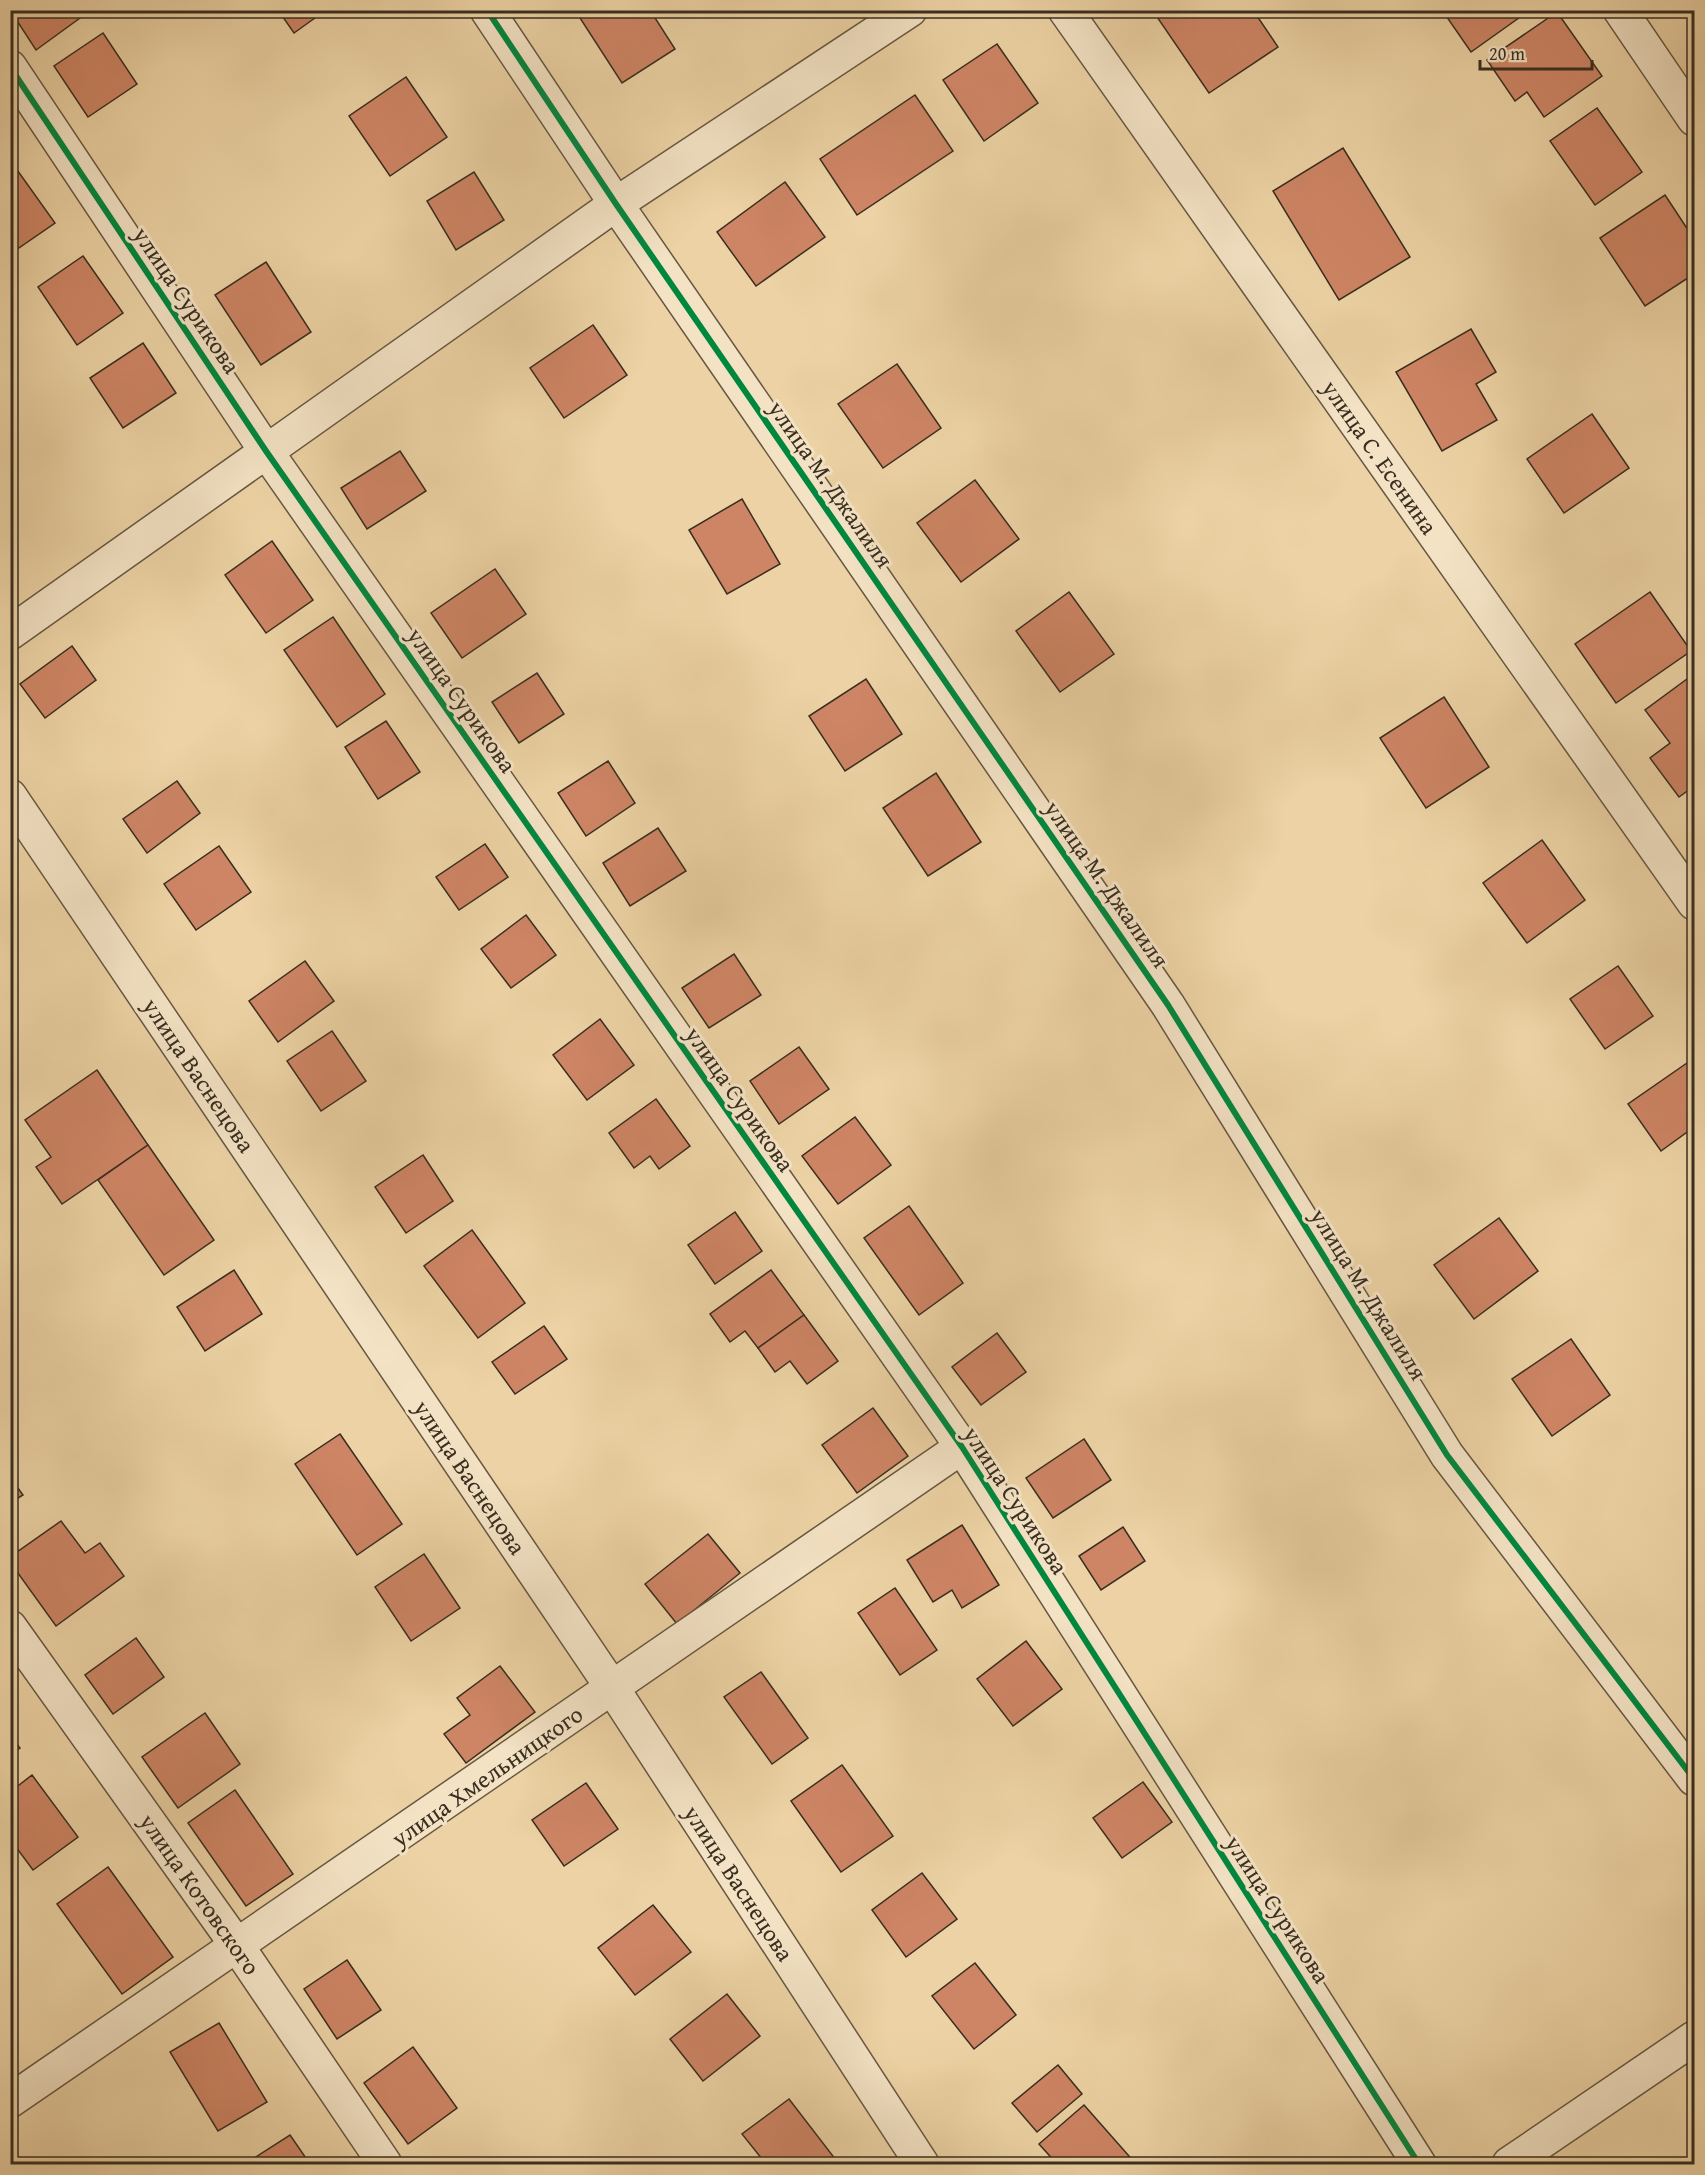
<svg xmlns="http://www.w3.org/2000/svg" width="1705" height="2175" font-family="'Gentium Book Plus',serif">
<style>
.building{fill:#ce8565;stroke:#392e21;stroke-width:1.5}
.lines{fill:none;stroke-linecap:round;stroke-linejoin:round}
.minor-casing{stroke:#665742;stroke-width:36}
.minor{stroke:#f3e2c4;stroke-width:33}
.cycleway-casing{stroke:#f3e2c4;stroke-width:10}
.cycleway{stroke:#00873e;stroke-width:6}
.labels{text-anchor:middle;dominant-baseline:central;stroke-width:6;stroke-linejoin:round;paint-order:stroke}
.street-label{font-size:24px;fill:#392e21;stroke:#f3e2c4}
</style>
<rect width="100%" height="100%" fill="#ecd2a4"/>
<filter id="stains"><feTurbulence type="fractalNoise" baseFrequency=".00333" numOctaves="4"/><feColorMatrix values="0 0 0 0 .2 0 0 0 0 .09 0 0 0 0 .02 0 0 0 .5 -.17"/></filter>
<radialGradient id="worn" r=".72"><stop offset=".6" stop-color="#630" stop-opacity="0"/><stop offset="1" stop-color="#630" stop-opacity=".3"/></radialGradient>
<g class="building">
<polygon points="10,10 91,10 36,50"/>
<polygon points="278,10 326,10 294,33"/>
<polygon points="592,10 650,10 675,49 622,83 580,18"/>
<polygon points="1161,10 1253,10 1278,47 1209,93 1155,14"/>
<polygon points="1442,10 1530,10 1471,52"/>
<polygon points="1557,12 1602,76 1544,117 1527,92 1515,101 1487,60"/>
<polygon points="103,33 137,84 88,117 54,66"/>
<polygon points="997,44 1038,103 984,141 943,80"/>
<polygon points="406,77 447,137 390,176 349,116"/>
<polygon points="915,95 953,151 857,215 820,159"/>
<polygon points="1597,108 1642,172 1595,205 1550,141"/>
<polygon points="1343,148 1410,257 1339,300 1273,191"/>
<polygon points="10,160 55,223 10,254"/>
<polygon points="474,172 504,220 456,250 427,201"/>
<polygon points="785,182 825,237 756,286 717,232"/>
<polygon points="1665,195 1694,239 1694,274 1645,306 1600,238"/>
<polygon points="83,256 123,313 77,345 38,287"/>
<polygon points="266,262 311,332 261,365 215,295"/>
<polygon points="593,325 627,375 564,418 530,368"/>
<polygon points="1471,329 1496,372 1476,384 1497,420 1442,451 1396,372"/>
<polygon points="143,343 176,393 123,428 90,378"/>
<polygon points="897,364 941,428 883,468 838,404"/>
<polygon points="1592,414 1629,468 1564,513 1527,459"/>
<polygon points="400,451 426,491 367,529 341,488"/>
<polygon points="975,480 1019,539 961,582 917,523"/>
<polygon points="742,499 780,564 727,594 689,530"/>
<polygon points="272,541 313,600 266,633 225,575"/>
<polygon points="495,569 526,614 462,658 431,613"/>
<polygon points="1069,592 1114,654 1060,692 1016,631"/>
<polygon points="1650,592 1691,651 1616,703 1575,644"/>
<polygon points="333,617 385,694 337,727 284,650"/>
<polygon points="72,646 96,680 45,718 20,684"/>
<polygon points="537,673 564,714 519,743 492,702"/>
<polygon points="1691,676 1694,681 1694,786 1679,797 1650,758 1670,743 1645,710"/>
<polygon points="866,679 902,734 845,771 809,716"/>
<polygon points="1444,697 1489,767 1426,808 1380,738"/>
<polygon points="386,721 420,772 378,799 345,747"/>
<polygon points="608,761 635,803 586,836 558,793"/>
<polygon points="936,773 981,842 928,876 883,808"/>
<polygon points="177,781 200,813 147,853 123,819"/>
<polygon points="658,828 686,871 630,906 603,863"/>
<polygon points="1542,840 1585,900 1527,943 1483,883"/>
<polygon points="485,844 508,877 459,910 436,877"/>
<polygon points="219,846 251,892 196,930 164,884"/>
<polygon points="526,915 556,955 511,988 481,949"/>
<polygon points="734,954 761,995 709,1028 682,988"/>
<polygon points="305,961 334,1001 278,1042 249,1001"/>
<polygon points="1618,966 1653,1016 1605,1049 1570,999"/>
<polygon points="600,1019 634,1065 587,1100 553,1055"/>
<polygon points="332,1031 366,1081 321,1111 287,1061"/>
<polygon points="799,1047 829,1089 779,1124 750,1081"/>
<polygon points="1687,1063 1694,1074 1694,1127 1661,1151 1628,1104"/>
<polygon points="97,1070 148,1145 62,1204 36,1167 51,1157 25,1120"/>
<polygon points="656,1099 690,1146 659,1169 650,1156 634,1168 609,1133"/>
<polygon points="855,1117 891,1165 838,1204 802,1156"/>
<polygon points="148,1145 214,1240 164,1275 98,1180"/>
<polygon points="423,1155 453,1201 406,1233 375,1187"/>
<polygon points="909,1206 963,1283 919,1315 864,1238"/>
<polygon points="735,1212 762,1251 715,1284 688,1245"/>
<polygon points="1499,1218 1538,1271 1474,1319 1434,1265"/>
<polygon points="472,1230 525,1303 478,1338 424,1266"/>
<polygon points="234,1270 262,1314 205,1351 177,1307"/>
<polygon points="771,1270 804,1315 758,1348 745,1331 730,1342 710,1314"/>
<polygon points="804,1315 838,1361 807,1384 790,1361 775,1372 758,1348"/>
<polygon points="544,1326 567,1359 515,1394 492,1362"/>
<polygon points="997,1333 1026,1372 981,1405 952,1367"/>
<polygon points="1571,1339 1610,1395 1552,1436 1512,1379"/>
<polygon points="873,1408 908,1456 857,1493 822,1445"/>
<polygon points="340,1434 402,1524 357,1555 295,1464"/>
<polygon points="1084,1439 1111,1480 1053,1518 1026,1478"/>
<polygon points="10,1477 23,1495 10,1503"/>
<polygon points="61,1521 85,1553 100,1543 124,1576 56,1626 10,1562 10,1557"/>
<polygon points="962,1525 999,1585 962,1608 952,1590 933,1602 907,1560"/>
<polygon points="1123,1527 1145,1561 1101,1590 1079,1556"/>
<polygon points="708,1534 740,1573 677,1624 645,1584"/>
<polygon points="424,1554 460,1608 411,1641 375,1587"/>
<polygon points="895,1588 937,1650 900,1675 858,1613"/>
<polygon points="136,1638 164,1677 113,1714 85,1675"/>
<polygon points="1026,1641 1062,1689 1013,1726 977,1679"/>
<polygon points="500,1666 535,1712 466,1763 444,1734 470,1715 457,1698"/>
<polygon points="761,1672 808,1738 772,1764 724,1697"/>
<polygon points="205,1713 240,1764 178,1808 142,1757"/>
<polygon points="10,1735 20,1748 10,1755"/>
<polygon points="842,1765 893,1836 841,1872 791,1801"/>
<polygon points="32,1775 78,1837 33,1870 10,1839 10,1792"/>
<polygon points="1143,1782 1172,1822 1122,1858 1093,1818"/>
<polygon points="586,1783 618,1829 564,1866 532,1820"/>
<polygon points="235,1790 293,1874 246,1906 188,1823"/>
<polygon points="108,1867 173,1957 122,1994 57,1904"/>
<polygon points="922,1873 957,1919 906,1957 872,1910"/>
<polygon points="653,1905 691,1952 635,1995 598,1948"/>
<polygon points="347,1960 381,2010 337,2039 304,1989"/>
<polygon points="975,1963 1016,2015 974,2049 932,1996"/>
<polygon points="727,1994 760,2036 703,2081 670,2039"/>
<polygon points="219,2023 267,2102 218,2131 170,2052"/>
<polygon points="413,2047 457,2108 408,2144 364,2083"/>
<polygon points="1058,2065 1082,2094 1037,2132 1012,2103"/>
<polygon points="789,2099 839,2164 766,2164 742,2134"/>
<polygon points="1084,2105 1136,2164 1057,2164 1039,2144"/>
<polygon points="290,2135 310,2164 245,2164"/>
</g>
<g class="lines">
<defs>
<g id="minor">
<polyline points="487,10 616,204 1168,1005 1447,1455 1694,1779"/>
<polyline points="1065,10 1694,903"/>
<polyline points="1620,10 1694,119"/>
<polyline points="10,67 266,451 962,1447 1419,2164"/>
<polyline points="10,633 616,204 910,10"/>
<polyline points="10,796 613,1689 922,2164"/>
<polyline points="10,1627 238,1947 385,2164"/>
<polyline points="10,2101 962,1447"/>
<polyline points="1509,2164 1694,2038"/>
</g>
</defs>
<use href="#minor" class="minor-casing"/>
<use href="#minor" class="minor"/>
<defs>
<g id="cycleway">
<polyline points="487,10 616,204 1168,1005 1447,1455 1694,1779"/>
<polyline points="10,67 266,451 962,1447 1419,2164"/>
</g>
</defs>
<use href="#cycleway" class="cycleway-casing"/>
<use href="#cycleway" class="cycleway"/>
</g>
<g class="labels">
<g class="street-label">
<text transform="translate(187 300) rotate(56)">улица Сурикова</text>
<text transform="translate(1380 457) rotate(55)">улица С. Есенина</text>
<text transform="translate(831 484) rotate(55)">улица М. Джалиля</text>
<text transform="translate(462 700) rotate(55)">улица Сурикова</text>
<text transform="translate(1107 884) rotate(55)">улица М. Джалиля</text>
<text transform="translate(199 1075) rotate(56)">улица Васнецова</text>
<text transform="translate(740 1099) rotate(55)">улица Сурикова</text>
<text transform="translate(1369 1294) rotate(58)">улица М. Джалиля</text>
<text transform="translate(470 1477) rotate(56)">улица Васнецова</text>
<text transform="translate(1016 1500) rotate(57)">улица Сурикова</text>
<text transform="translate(487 1776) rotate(-35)">улица Хмельницкого</text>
<text transform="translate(739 1883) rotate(57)">улица Васнецова</text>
<text transform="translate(200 1894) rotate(55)">улица Котовского</text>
<text transform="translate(1278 1909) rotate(57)">улица Сурикова</text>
</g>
</g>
<rect width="1705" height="2175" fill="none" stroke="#ecd2a4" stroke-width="36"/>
<rect x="12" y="12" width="1681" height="2151" fill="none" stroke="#392e21" stroke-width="3"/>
<rect x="18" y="18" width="1669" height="2139" fill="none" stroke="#392e21" stroke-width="1.5"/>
<path d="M1480 60v9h112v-9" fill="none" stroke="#392e21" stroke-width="3"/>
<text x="1489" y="60" font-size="18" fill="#392e21" stroke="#f3e2c4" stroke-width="4.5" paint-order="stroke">20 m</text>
<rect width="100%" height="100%" filter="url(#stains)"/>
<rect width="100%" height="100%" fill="url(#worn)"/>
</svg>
